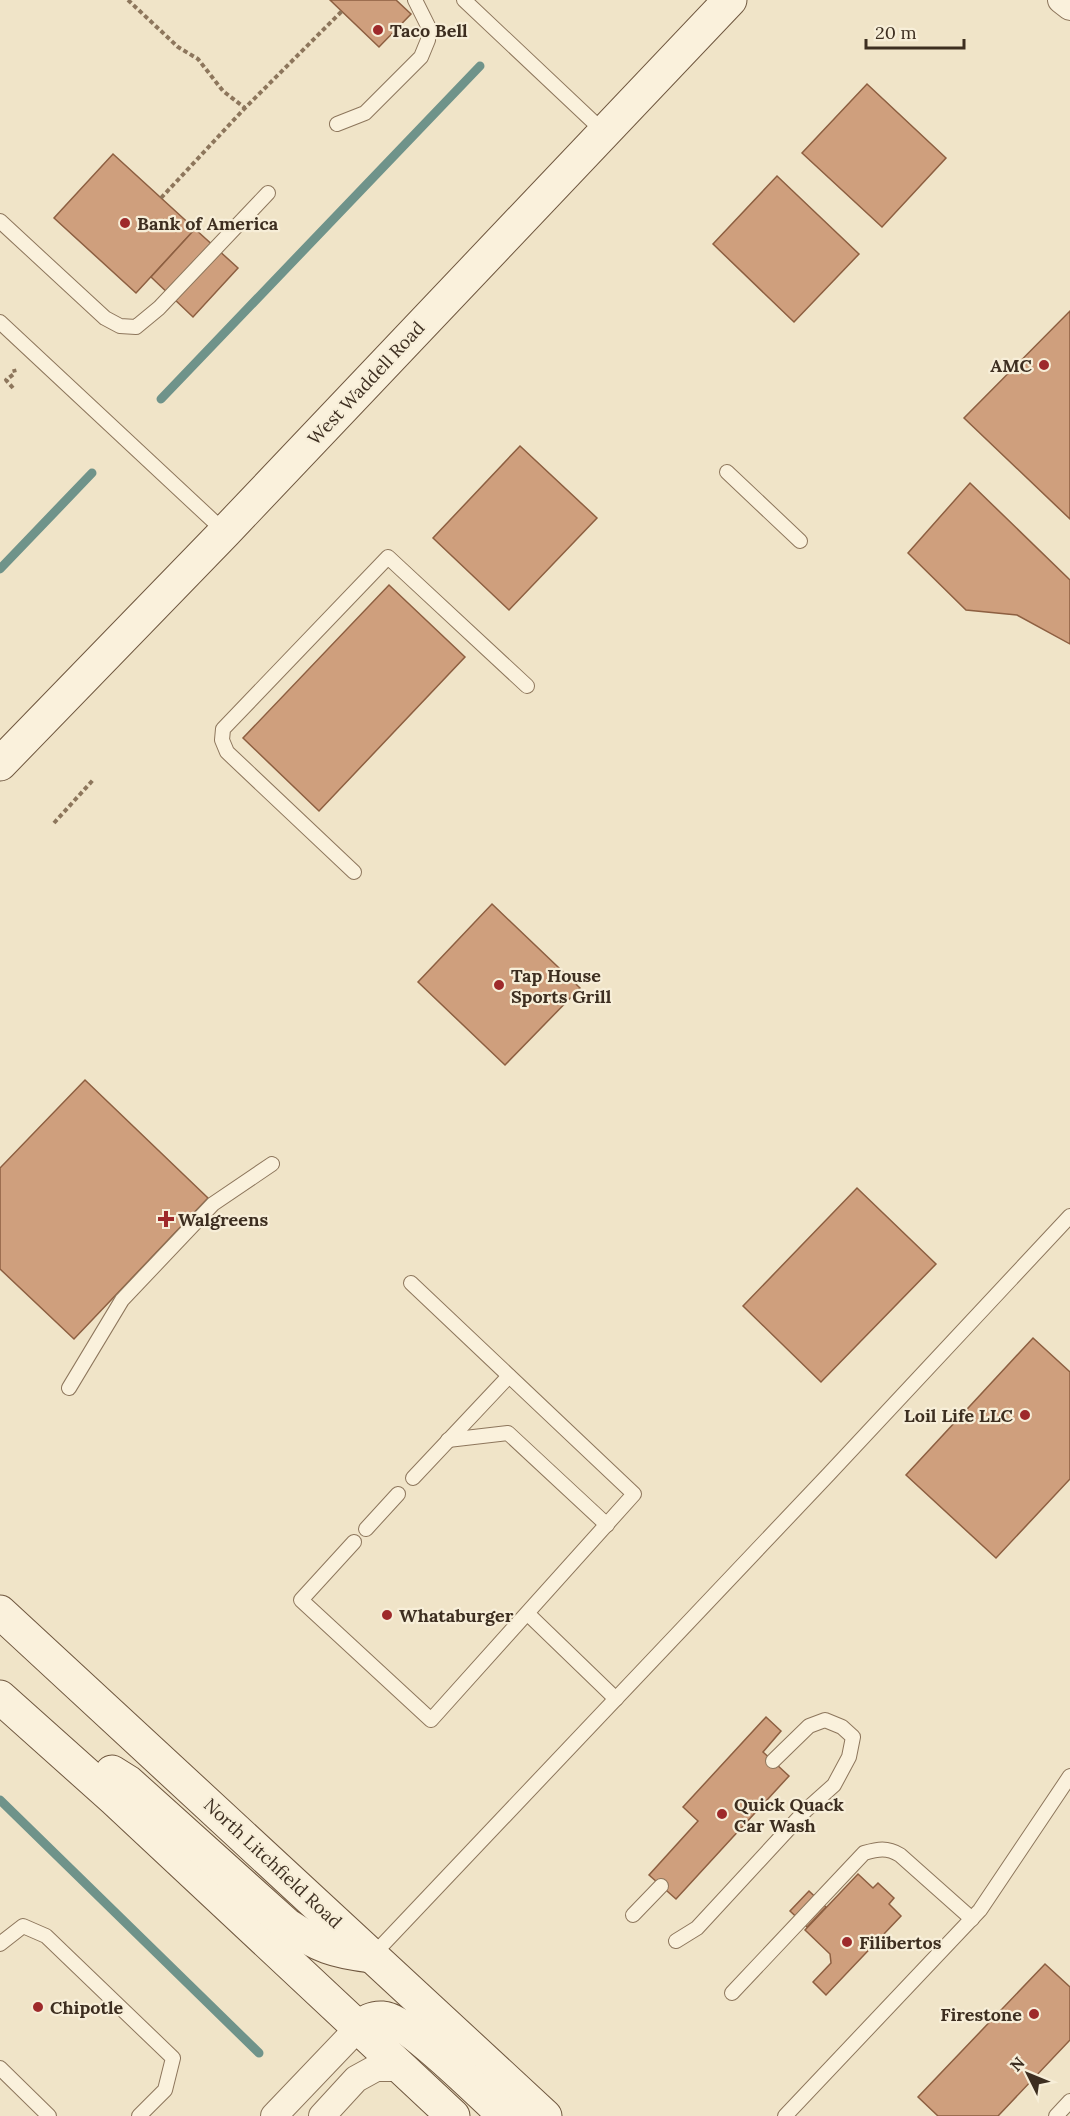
<svg xmlns="http://www.w3.org/2000/svg" width="1070" height="2116" font-family="Lora,serif">
<style>
.lines{fill:none;stroke-linecap:round;stroke-linejoin:round}
.stream{stroke:#6f938a;stroke-width:9}
.building{fill:#cf9f7d;stroke:#8d5f41;stroke-width:1.5}
.lane-casing{stroke:#8d765c;stroke-width:16}
.street-casing{stroke:#8d765c;stroke-width:28}
.secondary-casing{stroke:#6f573f;stroke-width:35}
.path{stroke:#8d765c;stroke-width:4;stroke-dasharray:4.5 3;stroke-linecap:butt}
.lane{stroke:#faf1dc;stroke-width:14}
.street{stroke:#faf1dc;stroke-width:26}
.secondary{stroke:#faf1dc;stroke-width:33}
.poi-dot{fill:#9e2a2b;stroke:#f7eed8;stroke-width:2}
.labels{text-anchor:middle;dominant-baseline:central;stroke-width:4.5;stroke-linejoin:round;paint-order:stroke}
.poi-label{font-size:18px;font-weight:bold;fill:#3d2e20;stroke:#f7eed8;text-anchor:start}
.street-label{font-size:18px;fill:#3d2e20;stroke:#f7eed8}
</style>
<rect width="100%" height="100%" fill="#f0e4c8"/>
<g class="lines">
<g class="stream">
<polyline points="161,399 480,66"/>
<polyline points="0,569 92,473"/>
<polyline points="0,1800 259,2053"/>
</g>
</g>
<g class="building">
<polygon points="330,0 396,0 411,14 379,47"/>
<polygon points="867,84 946,158 882,227 802,153"/>
<polygon points="113,154 195,229 136,293 54,218"/>
<polygon points="777,176 859,254 794,322 713,244"/>
<polygon points="195,229 238,268 193,317 151,277"/>
<polygon points="1070,311 1070,519 964,418"/>
<polygon points="520,446 597,518 509,610 433,538"/>
<polygon points="970,483 1070,580 1070,644 1017,615 966,610 908,553"/>
<polygon points="389,585 465,657 319,811 243,738"/>
<polygon points="492,904 580,988 505,1065 418,982"/>
<polygon points="85,1080 208,1198 74,1339 0,1269 0,1168"/>
<polygon points="857,1188 936,1264 821,1382 743,1306"/>
<polygon points="1033,1338 1070,1372 1070,1479 996,1558 906,1475"/>
<polygon points="766,1717 781,1731 763,1752 789,1776 676,1899 649,1875 698,1821 683,1807"/>
<polygon points="858,1874 873,1888 878,1883 894,1898 889,1904 901,1916 826,1995 813,1982 831,1963 830,1954 805,1930"/>
<polygon points="809,1891 826,1907 807,1927 790,1911"/>
<polygon points="1045,1964 1070,1987 1070,2040 998,2116 938,2116 918,2097"/>
</g>
<g class="lines">
<defs>
<g id="lane">
<polyline points="464,0 604,132"/>
<polyline points="337,124 365,113 421,57 428,40 429,28 415,0"/>
<polyline points="0,221 105,318 120,326 136,327 159,308 268,193"/>
<polyline points="0,322 225,532"/>
<polyline points="727,472 800,541"/>
<polyline points="354,872 227,752 222,740 223,729 388,557 527,686"/>
<polyline points="69,1388 122,1300 213,1204 272,1164"/>
<polyline points="448,1440 508,1433 607,1525"/>
<polyline points="413,1478 509,1376"/>
<polyline points="366,1529 398,1494"/>
<polyline points="354,1542 301,1600 431,1720 634,1494 411,1283"/>
<polyline points="528,1614 616,1699"/>
<polyline points="633,1915 661,1886"/>
<polyline points="676,1941 697,1928 806,1810 834,1785 849,1757 853,1737 842,1727 825,1720 809,1726 773,1761"/>
<polyline points="0,1944 23,1926 46,1936 173,2058 165,2090 139,2116"/>
<polyline points="372,1956 828,1475 1070,1216"/>
<path d="M732 1993 864 1853C878 1849 887 1847 900 1855L972 1919"/>
<polyline points="0,2068 49,2116"/>
<polyline points="785,2116 980,1910 1070,1776"/>
<polyline points="1056,2116 1070,2101"/>
</g>
<g id="street">
<polyline points="1061,0 1070,7"/>
<polyline points="274,2116 358,2028"/>
<polyline points="322,2116 356,2079 376,2068 400,2068"/>
</g>
<g id="secondary">
<polyline points="0,764 225,532 730,0"/>
<polyline points="0,1612 545,2116"/>
<polyline points="0,1697 114,1799 453,2116"/>
<path d="M112 1772 128 1782 287 1925C319 1946 334 1952 372 1956"/>
<path d="M358 2028C366 2022 372 2017 383 2018 407 2019 483 2096 505 2116"/>
</g>
</defs>
<use href="#lane" class="lane-casing"/>
<use href="#street" class="street-casing"/>
<use href="#secondary" class="secondary-casing"/>
<g class="path">
<polyline points="128,0 178,47 198,59 223,91 245,108"/>
<polyline points="161,198 245,108 342,11"/>
<polyline points="13,388 6,380 15,373 14,369"/>
<polyline points="54,823 93,780"/>
</g>
<use href="#lane" class="lane"/>
<use href="#street" class="street"/>
<use href="#secondary" class="secondary"/>
</g>
<g class="poi-dot">
<circle cx="378" cy="30" r="6"/>
<circle cx="125" cy="223" r="6"/>
<circle cx="1044" cy="365" r="6"/>
<circle cx="499" cy="985" r="6"/>
<path d="M163 1210h6v6h6v6h-6v6h-6v-6h-6v-6h6z"/>
<circle cx="1025" cy="1415" r="6"/>
<circle cx="387" cy="1615" r="6"/>
<circle cx="722" cy="1814" r="6"/>
<circle cx="847" cy="1942" r="6"/>
<circle cx="38" cy="2007" r="6"/>
<circle cx="1034" cy="2014" r="6"/>
</g>
<g class="labels">
<g class="poi-label">
<text x="390" y="30">Taco Bell</text>
<text x="137" y="223">Bank of America</text>
<text x="1032" y="365" text-anchor="end">AMC</text>
<text x="511" y="975">Tap House<tspan x="511" dy="21">Sports Grill</tspan></text>
<text x="178" y="1219">Walgreens</text>
<text x="1013" y="1415" text-anchor="end">Loil Life LLC</text>
<text x="399" y="1615">Whataburger</text>
<text x="734" y="1804">Quick Quack<tspan x="734" dy="21">Car Wash</tspan></text>
<text x="859" y="1942">Filibertos</text>
<text x="50" y="2007">Chipotle</text>
<text x="1022" y="2014" text-anchor="end">Firestone</text>
</g>
<g class="street-label">
<text transform="translate(366 383) rotate(-47)">West Waddell Road</text>
<text transform="translate(273 1863) rotate(43)">North Litchfield Road</text>
</g>
</g>
<g transform="translate(1028 2074) rotate(313)" stroke="#f7eed8" stroke-width="4.5" paint-order="stroke">
<path d="M0-4.5L10 22L0 15L-10 22Z" fill="#3d2e20"/>
<text y="-9" font-size="16" font-weight="bold" text-anchor="middle" fill="#3d2e20">N</text>
</g>
<path d="M866 39v9h98v-9" fill="none" stroke="#3d2e20" stroke-width="3"/>
<text x="875" y="39" font-size="18" fill="#3d2e20" stroke="#f7eed8" stroke-width="4.5" paint-order="stroke">20 m</text>
</svg>
